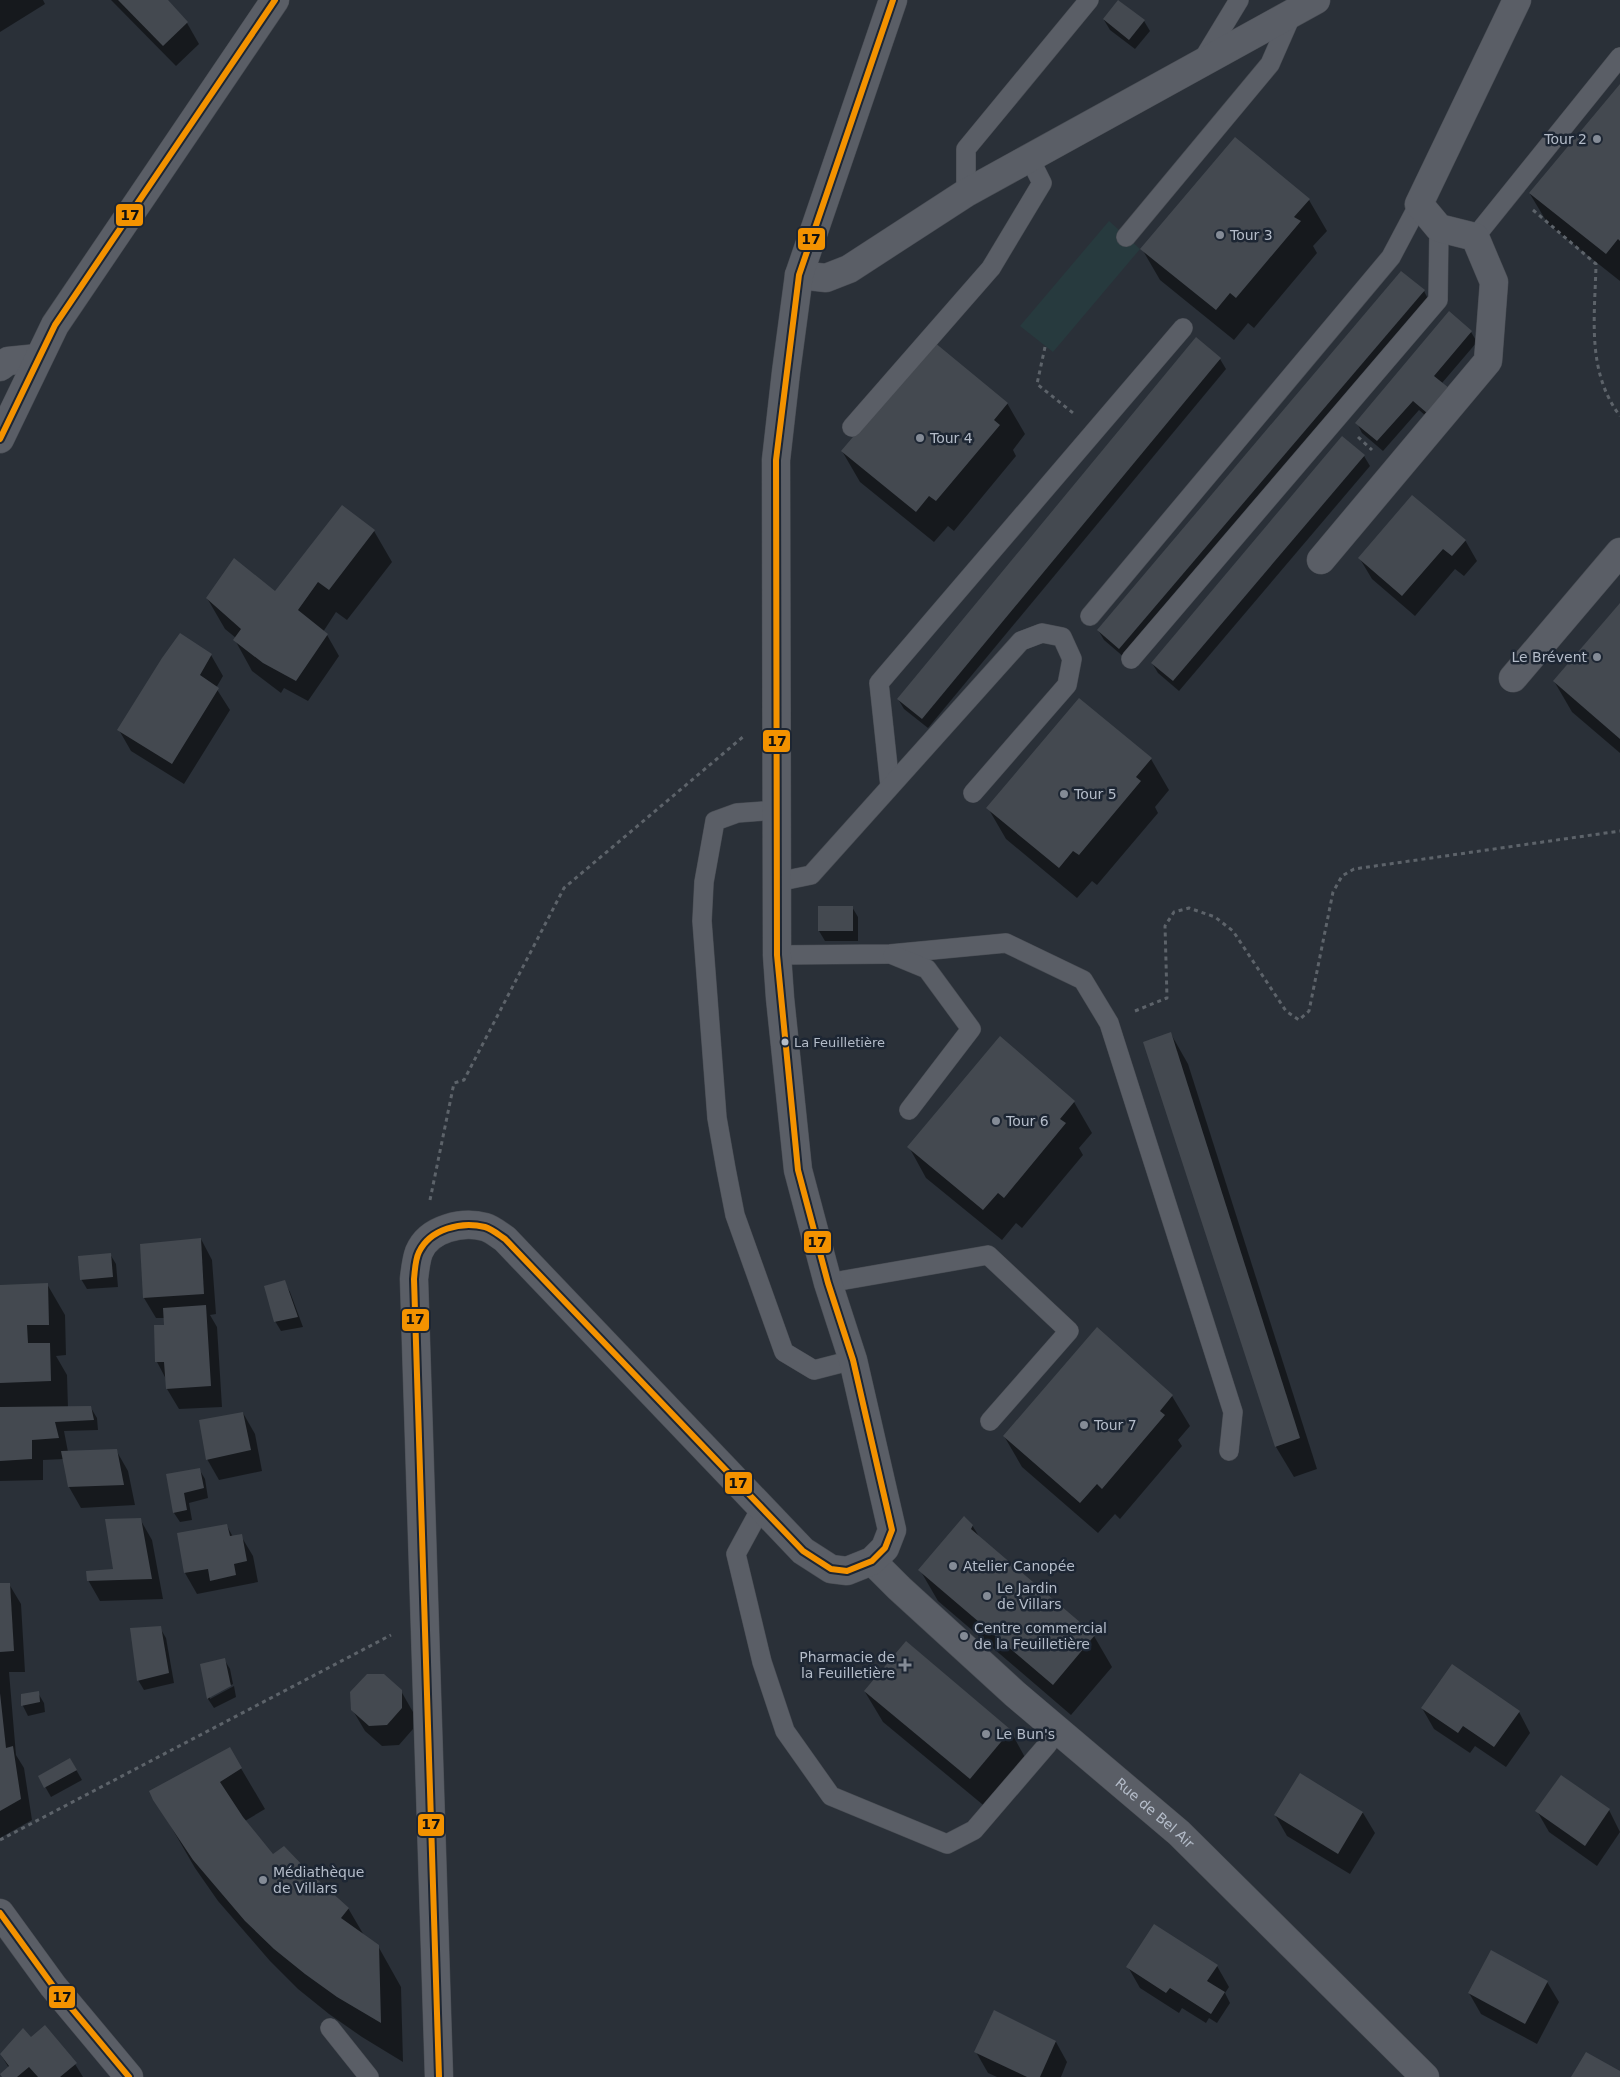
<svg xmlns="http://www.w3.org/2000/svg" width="1620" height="2077" font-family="'DejaVu Sans',sans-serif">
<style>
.green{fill:#273a3e}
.shadow{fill:#0007}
.building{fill:#444950}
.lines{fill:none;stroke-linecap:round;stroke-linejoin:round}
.service-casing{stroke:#484c53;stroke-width:20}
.minor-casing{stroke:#484c53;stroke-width:29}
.tertiary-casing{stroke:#484c53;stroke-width:29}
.path{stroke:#5d636a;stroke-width:3;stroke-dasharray:4 4;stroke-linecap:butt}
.service{stroke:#5a5e66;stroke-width:19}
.minor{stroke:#5a5e66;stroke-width:28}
.tertiary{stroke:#5a5e66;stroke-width:28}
.bus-1-casing{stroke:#1d2633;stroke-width:10}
.bus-1{stroke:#f39200;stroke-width:6}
.poi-dot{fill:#848b96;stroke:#1d2633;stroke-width:2}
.bus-dot{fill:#b4bcc9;stroke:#1d2633;stroke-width:2}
.labels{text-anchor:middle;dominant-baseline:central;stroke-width:5;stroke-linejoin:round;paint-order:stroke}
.bus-label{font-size:13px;fill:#b4bcc9;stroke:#1d2633;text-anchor:start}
.poi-label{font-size:14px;fill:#b4bcc9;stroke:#1d2633;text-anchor:start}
.street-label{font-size:14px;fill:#b4bcc9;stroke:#1d2633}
.line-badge{stroke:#1d2633;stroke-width:2}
.pale-badge-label{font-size:14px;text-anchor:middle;font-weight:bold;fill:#111}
</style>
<rect width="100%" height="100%" fill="#2a3038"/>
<polygon class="green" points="1109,221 1140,249 1053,352 1020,326"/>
<g class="shadow">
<polygon points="0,0 43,0 45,4 0,32"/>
<polygon points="111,0 167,0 187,23 199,44 176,66"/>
<polygon points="1119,1 1144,21 1150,31 1135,49 1110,30 1104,20"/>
<polygon points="1620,86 1620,281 1548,224 1530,194"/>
<polygon points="1309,200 1327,231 1313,246 1317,253 1254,328 1248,323 1234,340 1160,280 1142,249"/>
<polygon points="1424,291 1429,301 1125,658 1104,640 1098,630"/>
<polygon points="1471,332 1477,342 1442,383 1433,422 1419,410 1383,451 1362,433 1357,423"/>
<polygon points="1220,359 1226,369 928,728 904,709 898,699"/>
<polygon points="1007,403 1025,434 1013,450 1016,456 954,531 948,526 934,542 860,482 842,451"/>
<polygon points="1364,456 1370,466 1179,691 1158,673 1152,663"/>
<polygon points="374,531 392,562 347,620 336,612 323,632 327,635 339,656 308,701 284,688 281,693 252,671 235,640 236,638 225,629 207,598 275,592"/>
<polygon points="1465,540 1477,561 1464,576 1455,569 1415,616 1372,579 1360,559"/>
<polygon points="1620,605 1620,753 1572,712 1554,681"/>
<polygon points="180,635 211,655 223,676 216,688 230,710 184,784 131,751 119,730"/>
<polygon points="1151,759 1169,790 1155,807 1158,813 1097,885 1092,881 1077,898 1006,839 988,808"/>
<polygon points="852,907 858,917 858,941 825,941 819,931"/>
<polygon points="1171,1034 1188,1064 1317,1469 1294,1477 1276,1447"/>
<polygon points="1074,1102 1092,1133 1079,1148 1083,1155 1022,1228 1016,1223 1002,1240 926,1178 909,1147"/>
<polygon points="201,1239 212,1260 216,1314 210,1315 217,1327 222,1407 179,1409 167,1389 166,1379 157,1362 156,1326 165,1326 165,1318 156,1318 144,1298"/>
<polygon points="110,1254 116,1264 118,1287 87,1289 81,1279"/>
<polygon points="284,1282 290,1292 303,1327 281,1331 275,1321"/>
<polygon points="47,1284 65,1315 66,1355 56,1356 67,1375 68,1408 91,1408 97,1418 98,1430 64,1431 68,1452 116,1450 128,1471 135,1505 81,1508 69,1487 64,1459 43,1460 43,1480 0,1481 0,1286"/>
<polygon points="1172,1396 1190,1426 1178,1440 1182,1446 1120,1519 1115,1514 1098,1533 1022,1467 1004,1436"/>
<polygon points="243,1413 255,1434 262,1471 219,1480 207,1459"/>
<polygon points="199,1469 205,1479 208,1498 189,1503 192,1520 180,1522 174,1513 167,1475"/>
<polygon points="140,1519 152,1540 163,1599 100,1601 88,1580 115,1570"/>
<polygon points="972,1525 980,1538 1094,1636 1112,1667 1071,1715 938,1601 920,1570"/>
<polygon points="227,1526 233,1537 241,1536 253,1556 258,1582 197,1594 185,1573 178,1534"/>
<polygon points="0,1584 9,1584 21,1604 25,1672 9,1672 16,1755 24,1768 32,1820 0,1838"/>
<polygon points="160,1628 166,1638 174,1683 144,1690 138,1680"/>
<polygon points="224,1659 230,1669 233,1684 210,1696 210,1699 234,1686 236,1697 214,1708 208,1699 202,1665"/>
<polygon points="401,1691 413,1712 413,1729 399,1745 382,1746 365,1731 352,1709"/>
<polygon points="865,1692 1010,1730 1027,1761 988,1809 883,1722"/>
<polygon points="38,1693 44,1703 45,1712 28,1716 23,1706 22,1695"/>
<polygon points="1422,1708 1519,1712 1530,1733 1506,1767 1475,1746 1470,1753 1434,1729"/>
<polygon points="229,1748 265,1809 245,1821 273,1856 307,1872 348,1908 365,1937 378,1946 401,1987 403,2062 362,2037 329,2014 298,1989 270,1961 218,1901 195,1868 151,1792"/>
<polygon points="70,1759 82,1780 51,1797 39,1776"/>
<polygon points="1609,1810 1620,1832 1597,1866 1549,1832 1537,1811"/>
<polygon points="1363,1813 1375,1833 1350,1874 1287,1836 1275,1815"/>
<polygon points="1217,1966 1229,1987 1225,1993 1230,2003 1217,2023 1209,2018 1206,2023 1182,2008 1179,2013 1140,1988 1128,1967"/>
<polygon points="1547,1982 1559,2002 1537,2044 1481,2014 1469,1993"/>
<polygon points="23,2030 31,2039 75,2064 83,2077 3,2077 9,2068 1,2055"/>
<polygon points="1056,2042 1067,2062 1061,2077 997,2077 988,2073 976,2052"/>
</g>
<g class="building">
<polygon points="118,0 168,0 188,22 163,46"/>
<polygon points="1118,0 1145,20 1129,40 1103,19"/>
<polygon points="1620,84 1620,241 1618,239 1606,254 1529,193"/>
<polygon points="1235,137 1310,199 1294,217 1301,221 1236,298 1230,293 1216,310 1140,249"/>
<polygon points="1401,271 1425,290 1119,649 1097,630"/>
<polygon points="1449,311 1472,331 1434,376 1449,388 1427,413 1413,401 1377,441 1355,423"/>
<polygon points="1196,337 1221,358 922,719 897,699"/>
<polygon points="934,342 1008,403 994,420 1000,425 936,501 929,496 916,512 841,451"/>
<polygon points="1342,436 1365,455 1173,681 1151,663"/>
<polygon points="1412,495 1466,540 1452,556 1443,549 1402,596 1358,558"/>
<polygon points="342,505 375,530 329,590 318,582 298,610 328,634 296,681 263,663 233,640 241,629 206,598 234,558 275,591"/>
<polygon points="1620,603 1620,739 1553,681"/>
<polygon points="180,633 212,654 200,675 219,688 172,764 117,730 162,658"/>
<polygon points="1079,698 1152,758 1136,777 1141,781 1079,855 1073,851 1059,868 986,808"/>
<rect x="818" y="906" width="35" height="25"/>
<polygon points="1171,1032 1300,1438 1275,1447 1143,1042"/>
<polygon points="1000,1036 1075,1101 1060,1119 1066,1123 1004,1198 998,1193 983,1210 907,1147"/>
<polygon points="201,1238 204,1294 143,1298 140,1244"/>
<polygon points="111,1253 113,1277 80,1280 78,1256"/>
<polygon points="285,1280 298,1317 274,1322 264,1286"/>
<polygon points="48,1283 49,1325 27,1325 28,1343 50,1343 51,1381 0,1383 0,1285"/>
<polygon points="206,1305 211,1386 166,1389 164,1362 155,1362 154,1325 164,1325 163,1308"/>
<polygon points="1097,1327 1173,1395 1160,1411 1165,1415 1102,1489 1097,1484 1080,1503 1003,1436"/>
<polygon points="91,1406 94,1420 55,1422 59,1438 32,1440 32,1459 0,1461 0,1407"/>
<polygon points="243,1412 251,1450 206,1460 199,1420"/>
<polygon points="117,1449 124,1485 68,1487 61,1451"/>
<polygon points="200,1468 204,1488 184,1493 187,1510 173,1513 166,1474"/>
<polygon points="964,1516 973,1525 971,1529 1095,1635 1053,1685 918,1570"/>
<polygon points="141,1518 152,1579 87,1581 86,1571 113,1569 105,1519"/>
<polygon points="227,1524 230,1536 242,1534 247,1561 234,1564 236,1575 210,1581 208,1569 184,1573 177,1533"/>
<polygon points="0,1583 10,1583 14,1651 0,1652"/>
<polygon points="161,1626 169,1673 137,1681 130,1628"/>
<polygon points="906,1641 1011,1730 970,1779 864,1691"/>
<polygon points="225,1658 231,1686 207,1699 200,1664"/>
<polygon points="1452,1664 1520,1711 1494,1747 1463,1726 1458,1733 1421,1708"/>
<polygon points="367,1674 384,1674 402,1690 402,1708 387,1725 369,1726 351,1710 350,1692"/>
<polygon points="39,1691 40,1702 21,1706 21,1694"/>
<polygon points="0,1693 6,1748 13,1746 21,1799 0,1811"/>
<polygon points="230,1747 242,1768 220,1782 243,1817 273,1854 284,1846 308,1871 349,1908 341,1918 379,1945 381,2023 337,1997 305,1974 274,1949 245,1921 193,1860 153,1800 149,1791"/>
<polygon points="70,1758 77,1770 44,1788 38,1776"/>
<polygon points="1300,1773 1363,1812 1338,1854 1274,1815"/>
<polygon points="1561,1775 1610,1809 1585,1846 1535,1811"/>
<polygon points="1154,1924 1218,1965 1207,1981 1225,1992 1211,2014 1170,1988 1166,1993 1126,1967"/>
<polygon points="1491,1950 1548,1981 1525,2024 1468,1993"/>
<polygon points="994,2010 1056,2041 1040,2077 1027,2077 974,2052"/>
<polygon points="45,2025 77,2063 60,2077 38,2077 29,2067 17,2077 2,2077 0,2074 9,2066 0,2054 23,2028 31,2037"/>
<polygon points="1586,2052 1620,2071 1620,2077 1571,2077"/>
</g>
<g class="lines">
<defs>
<g id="service">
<polyline points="1202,61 1239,0"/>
<polyline points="966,193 966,149 1089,0"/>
<polyline points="1126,237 1270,64 1292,14"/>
<polyline points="1475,237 1620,57"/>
<polyline points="852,427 991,268 1042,183 1030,159"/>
<polyline points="1090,616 1391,257 1419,204"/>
<polyline points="1131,659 1438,300 1439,228"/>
<polyline points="890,786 879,683 1183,328"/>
<polyline points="777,810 737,813 715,821 704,882 702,921 717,1118 726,1169 735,1215 784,1352 814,1370 853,1360"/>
<polyline points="777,882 811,875 1021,641 1042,633 1062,637 1072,659 1067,685 973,793"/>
<polyline points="777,955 890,954 1006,943 1083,980 1109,1023 1233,1412 1229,1451"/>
<polyline points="893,955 927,969 971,1029 909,1110"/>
<polyline points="828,1283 988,1255 1069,1331 990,1421"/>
<polyline points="761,1508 736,1554 762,1662 785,1731 831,1796 947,1844 974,1830 1047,1745 1057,1731"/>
<polyline points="330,2028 369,2077"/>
</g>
<g id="minor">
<polyline points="799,275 826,278 849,269 966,193 1316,0"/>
<polyline points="0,367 8,361 38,358"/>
<polyline points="1321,560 1488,361 1494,282 1475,237 1439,228 1419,204 1517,0"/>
<polyline points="1513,678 1620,552"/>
<path id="s1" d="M872 1561 899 1588 1015 1694 1179 1833 1425 2077"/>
<path d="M439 2077 414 1279C415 1270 416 1260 419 1252 429 1228 463 1221 485 1227 492 1229 499 1235 505 1239L803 1551 831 1569 847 1571 872 1561 885 1548 892 1530 853 1360 828 1283 798 1170 780 998 777 955 776 460 786 372 799 275 893 0"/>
</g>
<g id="tertiary">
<polyline points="0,439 55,325 275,0"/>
<polyline points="0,1913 53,1986 129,2077"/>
</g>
</defs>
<use href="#service" class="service-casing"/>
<use href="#minor" class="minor-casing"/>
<use href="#tertiary" class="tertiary-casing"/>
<g class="path">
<path d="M1533 210 1596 264C1595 316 1586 371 1620 416"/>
<polyline points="1045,347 1037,384 1073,413"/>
<polyline points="1358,437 1372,450"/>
<polyline points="1135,1011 1167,998 1165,926 1174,912 1189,908 1215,917 1233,931 1286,1011 1299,1020 1309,1011 1333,892 1342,876 1354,869 1620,831"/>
<polyline points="430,1200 454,1083 464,1080 564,888 744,736"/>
<polyline points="0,1840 391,1635"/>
</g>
<use href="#service" class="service"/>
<use href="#minor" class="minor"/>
<use href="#tertiary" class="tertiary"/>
<defs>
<g id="bus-1">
<polyline points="0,439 55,325 275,0"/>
<polyline points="0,1913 53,1986 129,2077"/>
<path d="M439 2077 414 1279C415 1270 415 1260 419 1252 430 1229 461 1221 485 1227 492 1229 499 1235 505 1239L803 1551 831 1569 847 1571 872 1561 885 1548 892 1530 853 1360 828 1283 798 1170 777 955 776 460 799 275 893 0"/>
</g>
</defs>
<use href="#bus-1" class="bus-1-casing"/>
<use href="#bus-1" class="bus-1"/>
</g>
<g class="poi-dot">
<circle cx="1597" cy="139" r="5"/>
<circle cx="1220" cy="235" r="5"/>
<circle cx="920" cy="438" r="5"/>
<circle cx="1597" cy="657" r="5"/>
<circle cx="1064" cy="794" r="5"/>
<circle cx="996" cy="1121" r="5"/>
<circle cx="1084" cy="1425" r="5"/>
<circle cx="953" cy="1566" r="5"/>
<circle cx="987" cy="1596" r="5"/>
<circle cx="964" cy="1636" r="5"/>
<path d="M902.5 1657.5h5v5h5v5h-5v5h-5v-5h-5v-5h5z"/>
<circle cx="986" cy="1734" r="5"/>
<circle cx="263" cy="1880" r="5"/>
</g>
<circle class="bus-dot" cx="785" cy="1042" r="4.5"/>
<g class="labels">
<g class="bus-label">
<text x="794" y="1042">La Feuilletière</text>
</g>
<g class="poi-label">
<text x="1587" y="139" text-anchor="end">Tour 2</text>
<text x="1230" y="235">Tour 3</text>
<text x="930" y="438">Tour 4</text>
<text x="1587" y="657" text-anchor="end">Le Brévent</text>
<text x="1074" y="794">Tour 5</text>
<text x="1006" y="1121">Tour 6</text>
<text x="1094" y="1425">Tour 7</text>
<text x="963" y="1566">Atelier Canopée</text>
<text x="997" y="1588">Le Jardin<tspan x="997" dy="16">de Villars</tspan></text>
<text x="974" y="1628">Centre commercial<tspan x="974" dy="16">de la Feuilletière</tspan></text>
<text x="895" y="1657" text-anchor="end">Pharmacie de<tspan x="895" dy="16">la Feuilletière</tspan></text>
<text x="996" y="1734">Le Bun's</text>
<text x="273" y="1872">Médiathèque<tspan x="273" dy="16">de Villars</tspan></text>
</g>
<g class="street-label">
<text stroke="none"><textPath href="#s1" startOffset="379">Rue de Bel Air</textPath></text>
</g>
</g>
<g class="line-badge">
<rect x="115" y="203" width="29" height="24" rx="5" fill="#f39200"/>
<rect x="797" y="227" width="29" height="24" rx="5" fill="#f39200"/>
<rect x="762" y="729" width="29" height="24" rx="5" fill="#f39200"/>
<rect x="803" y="1230" width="29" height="24" rx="5" fill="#f39200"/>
<rect x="401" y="1308" width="29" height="24" rx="5" fill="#f39200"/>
<rect x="724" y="1471" width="29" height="24" rx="5" fill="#f39200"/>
<rect x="417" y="1813" width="28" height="24" rx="5" fill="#f39200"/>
<rect x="48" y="1985" width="28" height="24" rx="5" fill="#f39200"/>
</g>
<g class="pale-badge-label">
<text x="130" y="220">17</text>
<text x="811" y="244">17</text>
<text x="777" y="746">17</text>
<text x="817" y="1247">17</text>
<text x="415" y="1324">17</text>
<text x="738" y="1488">17</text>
<text x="431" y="1829">17</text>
<text x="62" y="2002">17</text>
</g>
</svg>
